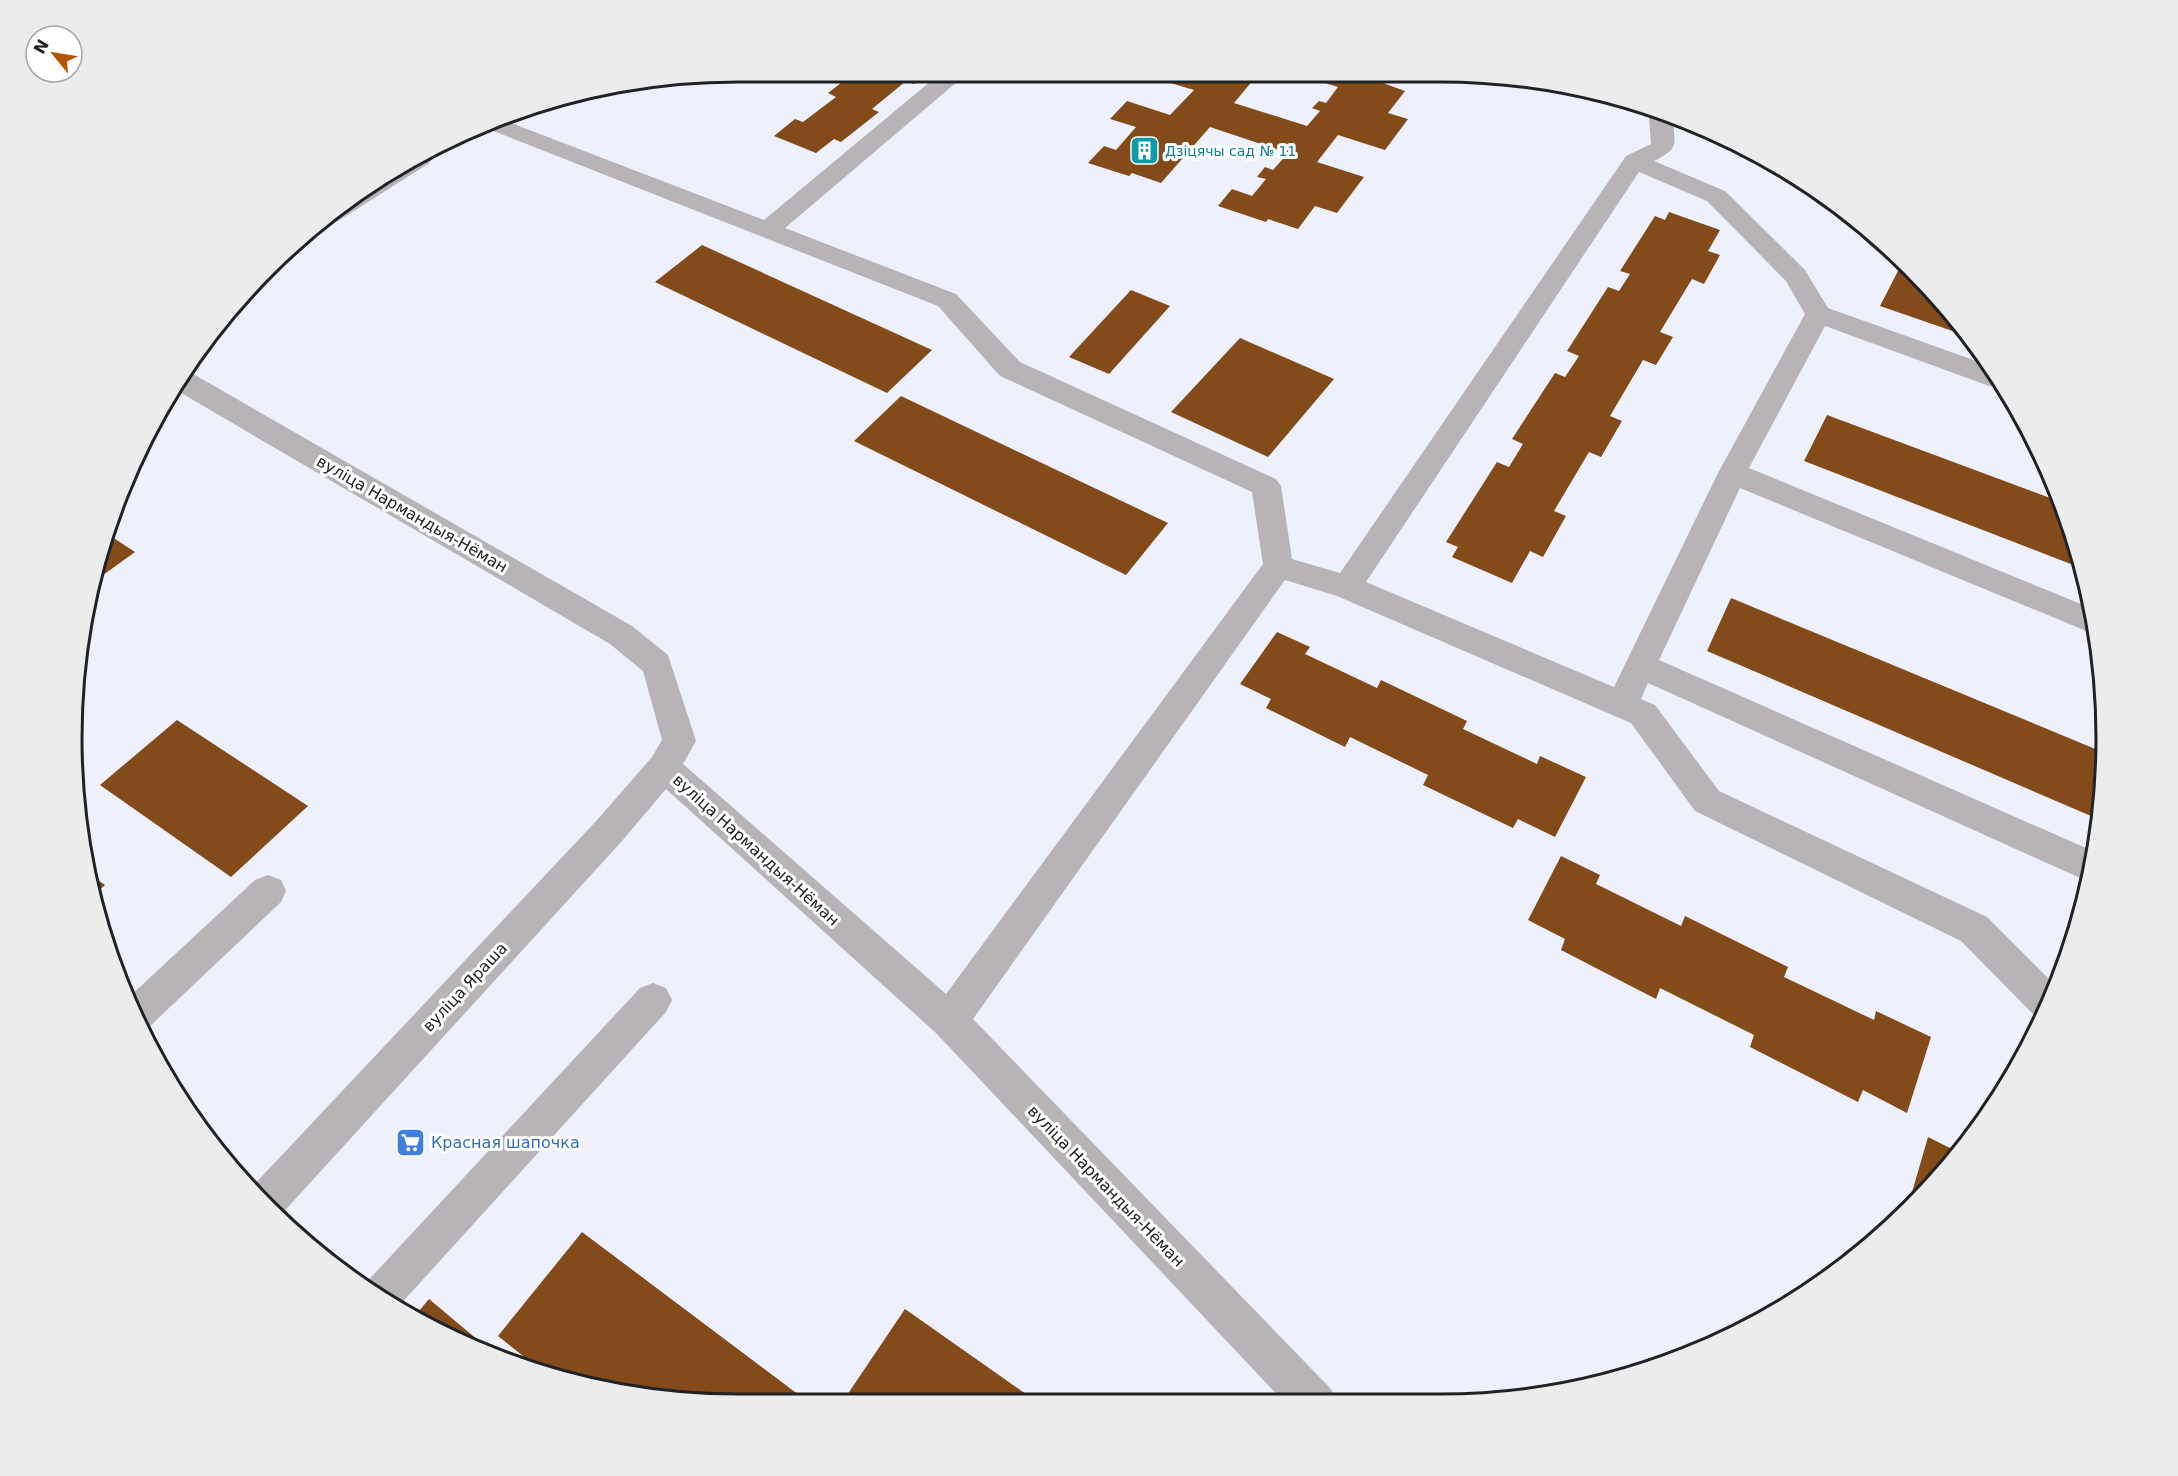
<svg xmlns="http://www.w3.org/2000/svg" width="2178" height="1476" font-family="'DejaVu Sans',sans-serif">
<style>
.building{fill:#834a1a}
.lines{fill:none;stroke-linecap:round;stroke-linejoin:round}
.minor{fill:#b7b3b7;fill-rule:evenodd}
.labels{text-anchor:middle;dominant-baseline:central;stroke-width:6;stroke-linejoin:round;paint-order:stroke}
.far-culture-label{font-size:14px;fill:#0d838f;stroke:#fefefe;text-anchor:start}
.street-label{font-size:16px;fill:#212226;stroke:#fefefe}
.shop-label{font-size:16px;fill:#366cbe;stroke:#fefefe;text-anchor:start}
.rim{fill:none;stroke:#212226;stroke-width:3}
</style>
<rect width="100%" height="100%" fill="#eef1fc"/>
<g class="building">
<polygon points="1259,73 1234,103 1307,126 1320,111 1312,108 1319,101 1326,103 1338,87 1325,83 1334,73 1355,73 1405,91 1388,113 1408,119 1385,150 1338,135 1317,162 1364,177 1337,213 1315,206 1298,229 1268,219 1266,222 1218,206 1232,189 1252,196 1266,179 1257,177 1265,167 1273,170 1288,153 1210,127 1161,183 1132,173 1129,176 1088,163 1104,146 1116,150 1136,127 1110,119 1127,101 1170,115 1194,90 1154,78 1157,74"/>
<polygon points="850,76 925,76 914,84 906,81 872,109 879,112 841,142 834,139 816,153 774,136 795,119 803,122 836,97 828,93"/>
<polygon points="1669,212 1720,230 1708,251 1720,255 1704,284 1692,279 1660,332 1673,337 1656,365 1643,360 1610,416 1622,421 1601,457 1589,452 1554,511 1566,516 1543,557 1530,551 1512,583 1452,557 1458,547 1446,542 1497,462 1509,467 1523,444 1512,439 1555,373 1565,377 1579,356 1567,351 1608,287 1619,291 1630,274 1620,271 1655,216 1665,220"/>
<polygon points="702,245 932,350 887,393 655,282"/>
<polygon points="1899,269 1918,276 1967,336 1880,306"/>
<polygon points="1131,290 1170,306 1109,374 1069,357"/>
<polygon points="1240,338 1334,379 1268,457 1171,412"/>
<polygon points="901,396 1168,523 1126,575 854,441"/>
<polygon points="1827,415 2061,502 2081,568 1804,461"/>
<polygon points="106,533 135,552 92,583 95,566"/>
<polygon points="1731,598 2105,753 2098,819 1707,651"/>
<polygon points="1277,632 1310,647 1305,654 1377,688 1381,680 1467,721 1463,729 1537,764 1540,756 1586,777 1555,837 1518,819 1513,828 1423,785 1428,775 1350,737 1345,747 1266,708 1271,699 1240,684"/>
<polygon points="177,720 308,806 231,877 100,785"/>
<polygon points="1561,856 1600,875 1596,884 1681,926 1685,916 1788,967 1784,977 1874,1020 1876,1011 1931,1037 1907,1113 1863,1090 1858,1102 1750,1047 1754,1035 1660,988 1656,999 1561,950 1565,939 1528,920"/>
<polygon points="86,872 105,885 92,897 87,877"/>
<polygon points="1928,1137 1958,1152 1906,1213"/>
<polygon points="582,1232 811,1404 738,1404 608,1391 537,1367 498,1336"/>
<polygon points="429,1299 491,1351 491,1352 443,1335 414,1317"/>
<polygon points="905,1309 1040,1404 841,1404"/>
</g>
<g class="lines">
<g class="minor">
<path d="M961 75 958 81 785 228 956 294 1020 362 1276 479 1281 486 1292 559 1340 573 1626 156 1651 144 1649 116 1652 113 1673 120C1675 146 1679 148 1654 161L1725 191 1805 270 1828 308 1993 367 2004 387 1999 388 1989 386 1825 326 1749 468 2093 609 2096 635 1740 488 1659 660 2095 852 2089 882 1648 683 1641 699 1655 705 1719 791 1987 917 2057 987 2041 1019 2036 1017 1961 941 1695 811 1631 723 1337 596 1285 580 973 1019 1331 1389 1338 1404H1286L936 1033 666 789 622 841 278 1218 267 1209 251 1188 598 819 652 757 662 740 643 671 610 644 176 390 188 371 632 626 668 655 696 741 683 764 946 994 1263 564 1252 492 1000 376 938 306 483 127 501 119 764 220 937 76ZM1639 172 1707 201 1786 281 1805 314 1718 473 1614 687 1366 582Z"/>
<polygon points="429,154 432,159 428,164 338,221 329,224 322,222 368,184"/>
<polygon points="268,875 281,880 286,891 281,902 149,1027 143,1030 128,998 255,880"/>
<polygon points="653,983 666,988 672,1000 666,1012 398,1307 363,1286 640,988"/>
</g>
</g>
<defs>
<symbol id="building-square" viewBox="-11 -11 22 22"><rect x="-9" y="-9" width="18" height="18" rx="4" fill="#0f9aa8" stroke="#fefefe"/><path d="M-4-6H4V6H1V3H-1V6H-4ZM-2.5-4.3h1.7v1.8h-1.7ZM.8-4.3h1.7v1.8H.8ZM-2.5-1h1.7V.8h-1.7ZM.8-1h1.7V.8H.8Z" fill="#fff"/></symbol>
<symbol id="supermarket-square" viewBox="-11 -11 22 22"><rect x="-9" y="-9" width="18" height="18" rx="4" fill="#3f7fe0" stroke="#fefefe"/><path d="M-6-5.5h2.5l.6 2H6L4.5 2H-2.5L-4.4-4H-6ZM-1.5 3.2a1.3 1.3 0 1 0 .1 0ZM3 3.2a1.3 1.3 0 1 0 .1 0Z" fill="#fff"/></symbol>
</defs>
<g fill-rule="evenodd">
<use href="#building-square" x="1128" y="134" width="33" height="33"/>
<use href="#supermarket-square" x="394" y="1126" width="33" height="33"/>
</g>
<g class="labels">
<g class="far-culture-label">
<text x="1165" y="151">Дзіцячы сад № 11</text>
</g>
<g class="street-label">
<text transform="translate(412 514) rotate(30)">вуліца Нармандыя-Нёман</text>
<text transform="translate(756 850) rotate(42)">вуліца Нармандыя-Нёман</text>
<text transform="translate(465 987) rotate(-47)">вуліца Яраша</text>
<text transform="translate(1106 1186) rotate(46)">вуліца Нармандыя-Нёман</text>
</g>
<g class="shop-label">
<text x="431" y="1142">Красная шапочка</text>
</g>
</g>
<path d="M0 0H2178V1476H0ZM738 82H1440A656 656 0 0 1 2096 738V738A656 656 0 0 1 1440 1394H738A656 656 0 0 1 82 738V738A656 656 0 0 1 738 82Z" fill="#ececed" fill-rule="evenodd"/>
<path class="rim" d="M738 82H1440A656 656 0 0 1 2096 738V738A656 656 0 0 1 1440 1394H738A656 656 0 0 1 82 738V738A656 656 0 0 1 738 82Z"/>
<g transform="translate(54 54) rotate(300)"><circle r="28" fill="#fefefe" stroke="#a6a6a8" stroke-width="1.5"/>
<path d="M0-4.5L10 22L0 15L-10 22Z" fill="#b45505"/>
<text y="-9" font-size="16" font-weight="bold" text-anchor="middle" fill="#212226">N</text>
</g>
</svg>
